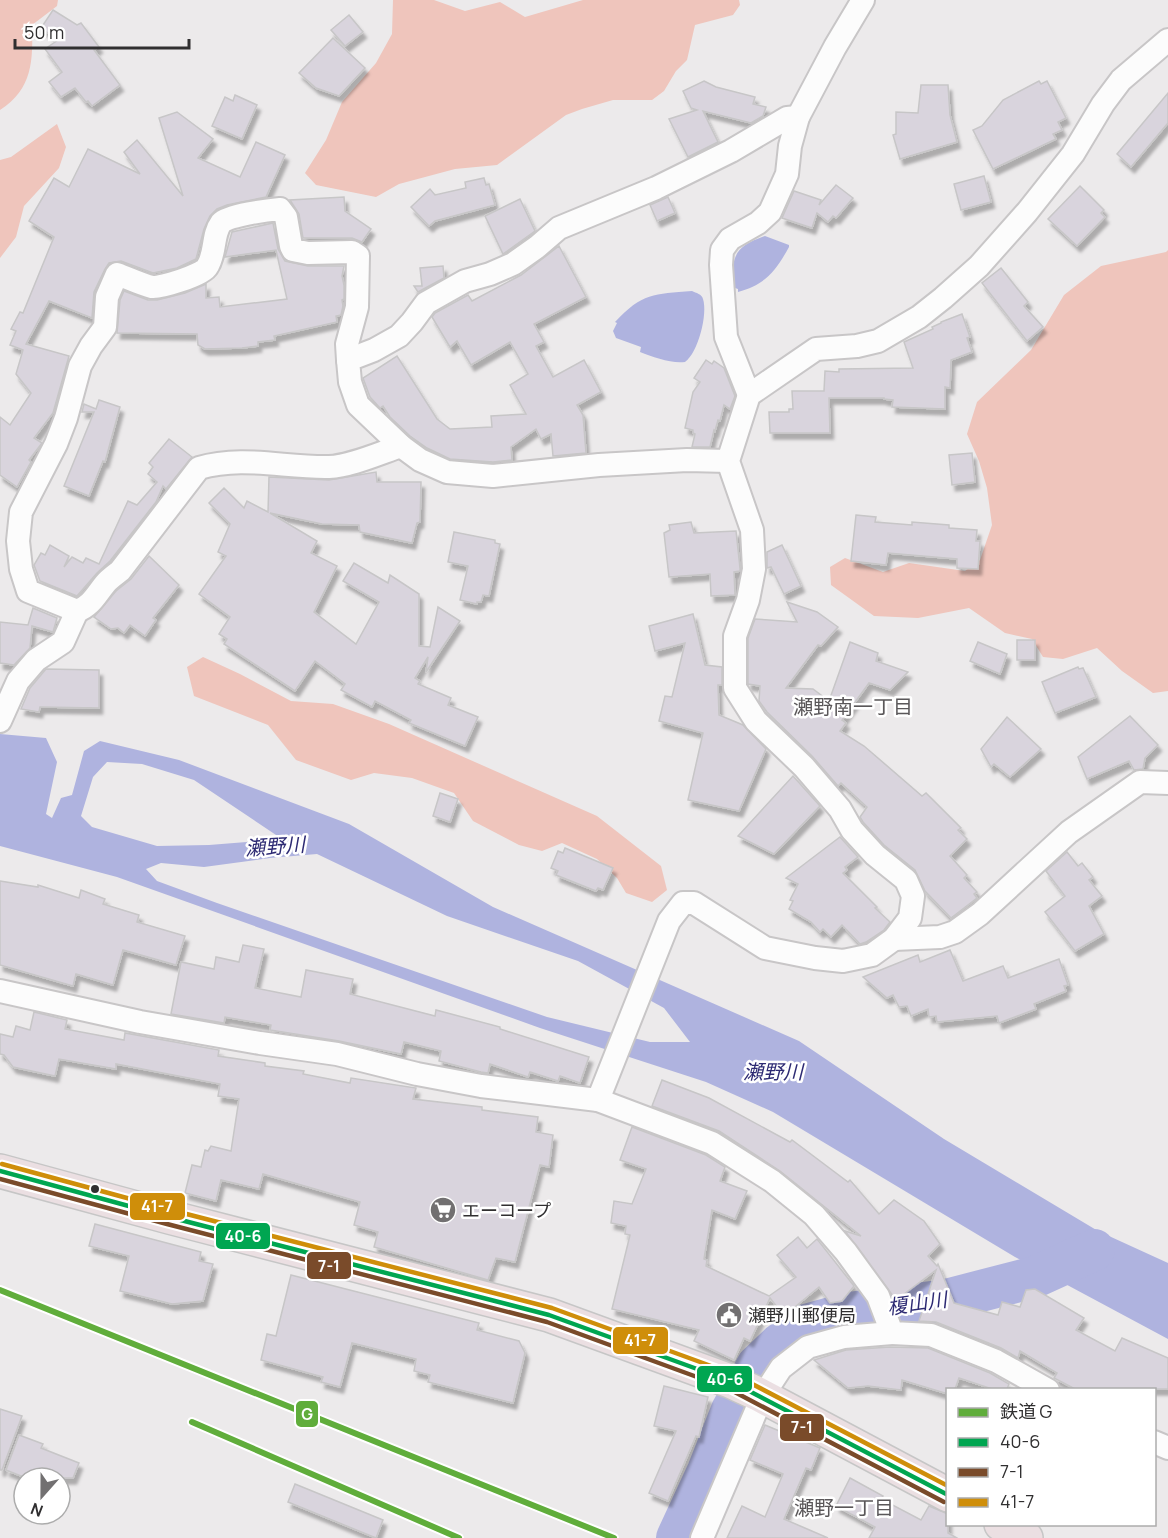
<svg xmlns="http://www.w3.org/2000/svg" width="1168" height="1538" font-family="Manrope,'Noto Sans JP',sans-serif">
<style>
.forest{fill:#efc5bc}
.water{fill:#afb3df;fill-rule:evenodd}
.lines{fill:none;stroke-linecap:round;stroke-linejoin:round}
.river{stroke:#afb3df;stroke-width:42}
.building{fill:#d9d4dd;stroke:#c7c6c7;stroke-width:1.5;filter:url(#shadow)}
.minor-casing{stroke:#c8c6c7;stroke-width:26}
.highway-casing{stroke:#c6c6c6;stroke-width:36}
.minor{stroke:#fcfcfc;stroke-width:22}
.highway{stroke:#ebdfe2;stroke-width:33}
.bus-1-casing{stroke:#fff;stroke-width:9}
.bus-2-casing{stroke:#fff;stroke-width:9}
.bus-3-casing{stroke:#fff;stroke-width:9}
.bus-1{stroke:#00a651;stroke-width:4.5}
.bus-2{stroke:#7a4b2a;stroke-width:4.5}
.bus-3{stroke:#cf8e0a;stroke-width:4.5}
.rail-1-casing{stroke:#fff;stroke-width:10}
.rail-1{stroke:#60ad3b;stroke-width:6}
.bus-dot{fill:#302f30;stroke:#fff;stroke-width:2}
.labels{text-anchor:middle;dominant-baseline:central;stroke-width:5;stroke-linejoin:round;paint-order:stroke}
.poi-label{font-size:18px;fill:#302f30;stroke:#fff;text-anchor:start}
.neighbourhood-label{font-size:20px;fill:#5a5759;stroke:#fff}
.water-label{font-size:20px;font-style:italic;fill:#2d2a73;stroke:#fff}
.line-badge{stroke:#fff;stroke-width:2}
.badge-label{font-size:16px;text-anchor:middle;font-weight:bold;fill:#fff}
</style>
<defs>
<filter id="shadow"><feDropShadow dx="3.5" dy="6" stdDeviation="1.5" flood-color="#0004"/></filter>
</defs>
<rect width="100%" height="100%" fill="#eceaeb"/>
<g class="forest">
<path d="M0 0H58L57 6 32 25C33 60 33 89 0 110Z"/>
<polygon points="393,0 434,0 465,11 500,2 525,17 583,0 739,0 740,5 733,15 695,25 687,60 676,71 664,91 652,100 613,100 582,109 566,115 497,165 455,169 399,184 376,197 316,185 305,173 326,140 342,102 376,63 392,34"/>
<polygon points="57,124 66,147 59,168 24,206 16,237 0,258 0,160 11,157"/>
<polygon points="1168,250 1168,691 1153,693 1122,671 1097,648 1063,659 1043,657 1032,639 1005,633 969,608 918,618 874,616 831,585 830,567 845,558 883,572 909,563 965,571 980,560 992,525 987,488 979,461 967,434 977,402 1031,350 1064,295 1101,266 1166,252"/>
<polygon points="203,657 240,674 291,701 333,704 389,724 597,816 661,866 667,890 652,902 626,893 617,878 597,859 562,843 542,851 519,845 473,821 454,793 412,778 374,773 351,780 296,760 268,725 194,696 187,667"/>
</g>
<g class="water">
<path d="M765 236 789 245V247C775 272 766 284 738 292V289L732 287C732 256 734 247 765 236Z"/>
<path d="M692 291C696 293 702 294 703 299 708 314 698 353 685 362 672 364 653 357 640 352L641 347 616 338 613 331 617 323 615 322C642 293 654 294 692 291Z"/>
<path d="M0 734 46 738 57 762 46 814 52 818 61 798 72 795 84 751 100 741 179 760 349 824 493 907 799 1041 944 1139 1098 1231 1168 1263V1339L1015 1257 773 1112 706 1082 540 1028 117 877 0 846ZM107 762 142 764 194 780 282 839 209 845 157 846 92 827 81 816 93 777ZM317 854 447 916 578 961 664 1008 690 1042H650L547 1017 217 903 157 881 146 869 161 863 204 867 270 858Z"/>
</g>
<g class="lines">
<polyline class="river" points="677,1538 708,1471 732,1410 757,1366 780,1344 806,1325 849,1313 946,1300 1035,1277 1094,1250"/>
</g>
<g class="building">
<polygon points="53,10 77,25 81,23 99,47 94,50 120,85 92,106 88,101 86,102 75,88 61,97 49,82 62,72 45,49 58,40 41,28"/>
<polygon points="349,15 363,32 345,46 331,30"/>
<polygon points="333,38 365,68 339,96 316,88 299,73"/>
<polygon points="704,81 716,87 755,97 753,104 766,107 763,116 751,123 703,111 718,142 688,157 669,119 697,110 691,108 683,91"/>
<polygon points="1039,81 1041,84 1047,81 1066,118 1058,122 1062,130 1053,134 1056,139 993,169 973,130 982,126 1003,100"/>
<polygon points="921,85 948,85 950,115 957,142 900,159 893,135 896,134 896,112 918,113"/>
<polygon points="1168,93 1168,123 1131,167 1117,154"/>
<polygon points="235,95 257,105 242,139 212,126 225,97 233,101"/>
<polygon points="177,112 213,139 198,158 240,177 256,142 285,155 266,197 227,205 217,209 210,216 204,229 196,259 177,268 153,273 121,261 109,263 105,269 94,292 92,318 49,301 26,344 69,356 53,413 34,438 42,443 29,460 31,462 17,487 0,475 0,417 10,425 31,393 16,374 23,350 10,345 16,331 11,329 20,312 23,313 54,237 29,221 54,178 69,187 88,149 140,174 124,152 137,140 183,196 159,118"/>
<polygon points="984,176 991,202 961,210 954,184"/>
<polygon points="484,178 486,185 489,184 495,205 435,221 429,226 411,207 430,189 435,195 466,188 465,182"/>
<polygon points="836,185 853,198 836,218 833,216 828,222 817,213 812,228 782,218 794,191 821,200 819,205"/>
<polygon points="1080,186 1104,210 1101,213 1105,217 1077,246 1048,219"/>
<polygon points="344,197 345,211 371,229 362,242 352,238 303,238 299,214 290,200"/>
<polygon points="668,197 675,213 657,221 650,205"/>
<polygon points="520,199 535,231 503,254 485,216"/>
<polygon points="273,223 278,249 285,261 308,266 344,266 342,276 344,285 344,299 342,300 343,306 341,315 336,316 337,322 274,336 275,340 258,342 258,346 242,348 205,349 198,345 197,334 117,333 120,300 124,291 148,300 157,300 185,293 206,284 206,298 219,297 220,307 287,299 276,250 225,257 232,232"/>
<polygon points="559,246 586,297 534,324 544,342 536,346 553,377 584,360 601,392 577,405 583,415 586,453 553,456 551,434 541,439 536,429 511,447 512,460 493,462 450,459 427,448 410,436 390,417 383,406 380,408 370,397 363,378 397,356 437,419 450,429 492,427 491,416 526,414 510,385 528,374 510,342 471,365 457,341 450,347 432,317 435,313 468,295 472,301 521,275"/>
<polygon points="443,266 444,278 418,292 414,286 422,286 420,268"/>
<polygon points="1001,268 1028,302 1024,306 1043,327 1027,341 982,283"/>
<polygon points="962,314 970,337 967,338 972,352 951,360 950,388 945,387 945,409 892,407 893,400 884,399 884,398 829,398 830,433 770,433 769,412 789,412 789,409 793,409 792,391 824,391 825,371 839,372 839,369 913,368 904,342 933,329 932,327 941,323 941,322"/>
<polygon points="706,360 712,364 714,361 724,368 735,396 730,409 724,405 720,421 718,420 715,431 714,430 710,447 692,447 695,434 693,433 693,430 685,428 693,392 700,382 694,378"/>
<polygon points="99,400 120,407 105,462 103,461 89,496 64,486 94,412 82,412 84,404 96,409"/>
<polygon points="169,439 192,457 166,489 163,486 156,502 110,561 97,573 77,596 40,581 34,565 41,553 45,555 50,545 69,556 64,567 72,557 83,563 86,558 99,564 128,501 137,505 157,482 148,474 153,467 149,463"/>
<polygon points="972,453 975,482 952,485 949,455"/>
<polygon points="376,472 377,482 421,482 420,522 417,523 412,543 360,532 359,525 322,524 270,513 317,541 311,553 337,566 314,612 356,644 379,602 343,581 354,563 388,583 390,575 419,594 419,646 430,647 438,607 460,621 426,672 428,657 415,678 420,681 418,684 451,698 448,705 478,717 465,746 409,723 411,720 375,701 372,707 341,690 345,684 315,661 295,691 224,644 227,639 219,634 230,617 199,594 226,556 218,552 230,524 209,503 224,488 244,508 247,501 268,512 269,477 329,480"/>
<polygon points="856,515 876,517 875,522 912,525 912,522 949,525 949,528 977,530 976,541 980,541 978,569 957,568 957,559 888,553 886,565 851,561"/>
<polygon points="691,522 694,533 736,531 740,568 740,571 734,572 735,595 711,596 710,574 669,577 664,533 670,530 669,525"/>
<polygon points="454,532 495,540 495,543 500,544 489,596 483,595 481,602 477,602 477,604 460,600 468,566 448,562"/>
<polygon points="782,545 801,586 784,594 771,567 767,568 767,552"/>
<polygon points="149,556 179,585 153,618 156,620 145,636 130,625 124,633 118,628 111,629 94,617 116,591 131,579"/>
<polygon points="787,602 817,612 838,627 821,646 818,645 786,688 813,689 829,701 850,642 878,653 876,661 908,672 890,690 869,683 842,720 846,723 840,731 864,746 922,796 926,793 961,828 958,830 967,839 950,856 967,875 964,878 977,892 974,894 977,898 951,918 925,891 915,870 884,845 863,822 860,817 867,807 841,783 838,786 812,756 767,712 759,701 760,686 748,684 748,638 755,619 797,622"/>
<polygon points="33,608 57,618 53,632 32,626 30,648 14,665 0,663 0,622 28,625"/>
<polygon points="693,614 705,665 722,667 722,685 718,685 719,715 743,725 766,749 739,811 688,800 703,733 659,721 665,696 672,697 685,643 655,651 649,626"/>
<rect x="1017" y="640" width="18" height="20"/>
<polygon points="978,642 1007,654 1000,674 970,661"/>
<polygon points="1078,667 1079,669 1083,668 1096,697 1055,713 1042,682"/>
<polygon points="46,669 99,670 99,708 40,707 39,712 21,709 30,688"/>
<polygon points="1130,716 1158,745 1145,758 1143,769 1134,770 1129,761 1087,779 1078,757"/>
<polygon points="1007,717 1041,749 1010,777 994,764 991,767 981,749"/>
<polygon points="793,776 820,806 774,854 738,836"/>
<polygon points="440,793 458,799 450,822 433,816"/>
<polygon points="840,837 858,857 845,867 847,870 843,873 877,907 875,908 890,922 884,930 866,942 860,944 842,925 831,937 823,929 820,932 811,922 789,909 793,901 790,900 798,884 786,878"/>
<polygon points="565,848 613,868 603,890 598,888 596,891 556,875 558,871 551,868 558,851 563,853"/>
<polygon points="1067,852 1078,866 1082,863 1093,877 1089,880 1102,896 1089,906 1104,934 1075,951 1045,912 1065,896 1046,871"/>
<polygon points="0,881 38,887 38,885 79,898 81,890 105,899 103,904 139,915 137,922 185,936 176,965 123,950 113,985 76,974 73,986 0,965"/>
<polygon points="243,945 264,949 255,988 301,997 306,970 353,979 350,994 435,1016 436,1010 500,1027 500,1029 589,1057 580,1083 560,1076 558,1081 530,1072 528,1077 490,1064 488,1073 481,1072 439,1061 441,1051 404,1042 401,1054 339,1041 270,1030 271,1025 225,1017 224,1023 171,1014 181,962 214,969 216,957 239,962"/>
<polygon points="950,950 963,981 1003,966 1008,978 1059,959 1068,985 1064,986 1066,991 1034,1004 1036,1009 999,1023 997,1016 937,1022 936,1016 929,1017 928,1009 911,1016 907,1006 899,1007 893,995 887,998 863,977 918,955 920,962"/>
<polygon points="34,1012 67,1020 65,1029 124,1040 125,1033 219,1050 218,1056 265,1063 265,1066 304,1071 303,1074 350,1083 351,1078 416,1088 413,1099 482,1107 482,1110 538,1117 536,1132 553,1135 549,1167 540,1165 515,1262 496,1258 488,1280 374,1247 378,1232 354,1225 360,1202 263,1174 259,1189 221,1180 216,1201 185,1193 192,1165 201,1167 205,1150 208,1151 211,1146 231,1151 239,1099 218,1096 220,1084 116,1064 116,1069 59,1059 55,1076 13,1067 4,1055 0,1054 0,1034 13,1037 16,1026 30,1030"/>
<polygon points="662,1080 709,1098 790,1142 792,1140 848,1182 850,1180 879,1214 894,1200 924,1221 940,1244 928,1256 937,1266 938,1264 954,1303 998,1315 1002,1302 1020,1307 1026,1290 1035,1289 1084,1318 1076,1330 1115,1351 1122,1338 1168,1358 1168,1389 1075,1389 1054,1378 1057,1373 1020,1351 1018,1358 1001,1348 936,1322 919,1321 936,1270 896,1300 845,1231 861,1236 780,1171 719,1131 652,1106"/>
<polygon points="632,1127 706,1155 725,1167 720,1181 747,1191 735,1219 712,1210 704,1259 707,1260 706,1266 769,1296 796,1277 777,1255 798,1237 807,1248 817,1239 854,1286 842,1301 830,1303 819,1287 784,1316 770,1298 750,1341 744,1338 734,1360 694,1341 699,1330 612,1309 630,1235 625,1234 626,1226 611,1223 614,1201 632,1204 646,1169 620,1160"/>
<polygon points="95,1224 201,1252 199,1261 213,1264 203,1301 172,1304 120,1291 129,1256 89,1246"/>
<polygon points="291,1275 479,1323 477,1330 519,1341 525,1353 513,1403 428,1382 430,1375 414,1371 416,1359 352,1343 340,1387 321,1382 323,1377 261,1360 267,1334 276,1336"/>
<polygon points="890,1347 928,1348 990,1373 1009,1384 1007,1389 992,1389 959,1378 955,1389 948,1389 948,1394 902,1380 901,1390 868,1386 848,1388 814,1360 846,1350"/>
<polygon points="664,1386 708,1397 699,1437 696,1436 668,1501 649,1493 676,1431 654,1426"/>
<polygon points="0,1409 22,1416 2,1470 0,1470"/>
<polygon points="765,1425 820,1448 811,1470 806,1468 784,1519 828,1538 727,1538 742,1506 765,1517 783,1474 750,1460"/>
<polygon points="19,1435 43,1444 41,1448 79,1463 73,1478 26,1478 6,1470"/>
<polygon points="850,1478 883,1496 881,1499 921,1520 929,1506 948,1514 948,1533 957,1538 869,1538 875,1527 836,1506"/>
<polygon points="295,1484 383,1520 376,1538 288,1502"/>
</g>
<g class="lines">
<defs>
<g id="minor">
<path d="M348 360 347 344 357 307 358 256 352 252 308 253 293 250 291 246 286 217 280 209C269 210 228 215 221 223 212 235 216 254 207 267 203 275 160 288 152 287 140 284 128 278 117 274L107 297 105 327 91 346 80 366 66 418 56 444 21 512 18 541 21 569 28 591 77 611C91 606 96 595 105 584 109 579 115 575 120 571L199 468C242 455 285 468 329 467 351 466 380 453 401 446"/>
<polyline points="749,395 726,337 721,265 722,250 730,239 758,223 770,212 787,174 790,146 798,117 835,47 863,0"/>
<polyline points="728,461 687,460 599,465 493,476 447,472 420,460 401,446 358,405 350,382 348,360 374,350 399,336 412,322 426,303 465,281 490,274 513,264 537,247 559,228 656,188 731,151 787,118 798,117"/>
<polyline points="0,721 18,681 36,660 63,642 77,611"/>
<polyline points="894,939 940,937 955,932 980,914 1069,832 1140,782 1168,783"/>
<polyline points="0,991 140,1022 260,1043 337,1054 417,1074 481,1086 598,1100 712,1143 772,1181 814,1215 846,1252 878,1296 892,1333 931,1335 996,1361 1048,1390"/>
<polyline points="598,1100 669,921 683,903 694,903 765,948 815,958 843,961 872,955 894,939 910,918 913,896 906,880 875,855 852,830 840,809 804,767 756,721 735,688 735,636 748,600 754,569 752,530 728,461 749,395 816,349 857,346 878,341 919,317 943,298 979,266 1027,212 1073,154 1103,104 1121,80 1168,40"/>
<polyline points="1154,1442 1168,1448"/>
<polyline points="702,1538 762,1397 781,1368 808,1347 844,1337 892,1333"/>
</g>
<g id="highway">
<polyline points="0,1171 169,1217 549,1315 730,1381 758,1394 948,1495"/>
<polyline points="1001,1524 1026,1538"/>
</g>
</defs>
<use href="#minor" class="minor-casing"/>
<use href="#highway" class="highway-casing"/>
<use href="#minor" class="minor"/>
<use href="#highway" class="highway"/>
<defs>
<polyline id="bus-1" points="0,1171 169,1217 549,1315 730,1381 948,1495"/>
<polyline id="bus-2" points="0,1179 167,1224 547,1322 727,1388 944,1502"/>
<polyline id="bus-3" points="2,1164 171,1210 552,1308 733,1374 948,1486"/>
</defs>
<use href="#bus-1" class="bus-1-casing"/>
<use href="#bus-2" class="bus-2-casing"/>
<use href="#bus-3" class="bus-3-casing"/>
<use href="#bus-1" class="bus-1"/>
<use href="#bus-2" class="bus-2"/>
<use href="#bus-3" class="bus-3"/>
<defs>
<g id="rail-1">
<polyline points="0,1290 614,1538"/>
<polyline points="192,1422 459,1538"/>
</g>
</defs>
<use href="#rail-1" class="rail-1-casing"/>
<use href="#rail-1" class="rail-1"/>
</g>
<defs>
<symbol id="supermarket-disc" viewBox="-11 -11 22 22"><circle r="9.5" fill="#727071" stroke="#fff"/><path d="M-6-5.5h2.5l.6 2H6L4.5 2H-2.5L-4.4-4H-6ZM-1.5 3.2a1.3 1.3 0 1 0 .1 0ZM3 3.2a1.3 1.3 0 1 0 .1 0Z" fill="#fff"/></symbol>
<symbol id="civic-disc" viewBox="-11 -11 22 22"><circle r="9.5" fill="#727071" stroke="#fff"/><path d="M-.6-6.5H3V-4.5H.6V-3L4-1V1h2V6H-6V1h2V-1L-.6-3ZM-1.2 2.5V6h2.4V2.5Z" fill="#fff"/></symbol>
</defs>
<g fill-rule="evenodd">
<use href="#supermarket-disc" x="428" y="1195" width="30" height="30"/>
<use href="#civic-disc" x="714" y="1300" width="30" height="30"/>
</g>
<circle class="bus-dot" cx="95" cy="1189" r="5"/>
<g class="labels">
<g class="poi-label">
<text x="462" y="1210">エーコープ</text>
<text x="748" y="1315">瀬野川郵便局</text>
</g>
<g class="neighbourhood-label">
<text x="853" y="706">瀬野南一丁目</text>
<text x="844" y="1507">瀬野一丁目</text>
</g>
<g class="water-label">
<text transform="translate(275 846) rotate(-4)">瀬野川</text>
<text x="773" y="1071">瀬野川</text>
<text transform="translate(917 1303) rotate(-8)">榎山川</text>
</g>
</g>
<g class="line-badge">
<rect x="129" y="1192" width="57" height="29" rx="6" fill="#cf8e0a"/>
<rect x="215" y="1222" width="56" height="28" rx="6" fill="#00a651"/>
<rect x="306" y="1251" width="46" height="29" rx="6" fill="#7a4b2a"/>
<rect x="612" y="1326" width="57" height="29" rx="6" fill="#cf8e0a"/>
<rect x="696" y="1365" width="57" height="28" rx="6" fill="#00a651"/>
<rect x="295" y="1400" width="24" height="28" rx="6" fill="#60ad3b"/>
<rect x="779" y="1413" width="46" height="29" rx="6" fill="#7a4b2a"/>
</g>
<g class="badge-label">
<text x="157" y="1212">41-7</text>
<text x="243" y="1242">40-6</text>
<text x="329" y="1272">7-1</text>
<text x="640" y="1346">41-7</text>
<text x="725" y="1385">40-6</text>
<text x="307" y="1420">G</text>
<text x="802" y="1433">7-1</text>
</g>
<rect x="946" y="1388" width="210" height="138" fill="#ffffff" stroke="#acacac" stroke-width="1.5"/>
<rect x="958" y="1408" width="30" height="9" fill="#60ad3b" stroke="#acacac" stroke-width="1.5"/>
<text x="1000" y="1418" font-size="18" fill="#302f30">鉄道 G</text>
<rect x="958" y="1438" width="30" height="9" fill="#00a651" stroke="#acacac" stroke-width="1.5"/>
<text x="1000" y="1448" font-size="18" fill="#302f30">40-6</text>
<rect x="958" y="1468" width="30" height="9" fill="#7a4b2a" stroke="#acacac" stroke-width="1.5"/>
<text x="1000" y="1478" font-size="18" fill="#302f30">7-1</text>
<rect x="958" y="1498" width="30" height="9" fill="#cf8e0a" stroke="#acacac" stroke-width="1.5"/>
<text x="1000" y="1508" font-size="18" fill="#302f30">41-7</text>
<g transform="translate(42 1496) rotate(201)"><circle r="28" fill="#ffffff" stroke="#acacac" stroke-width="1.5"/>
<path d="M0-4.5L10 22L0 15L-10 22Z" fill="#727071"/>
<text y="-9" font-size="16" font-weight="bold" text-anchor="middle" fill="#302f30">N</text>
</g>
<path d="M15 39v9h174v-9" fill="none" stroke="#302f30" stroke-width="3"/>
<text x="24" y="39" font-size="18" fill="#302f30" stroke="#ffffff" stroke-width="4.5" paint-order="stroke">50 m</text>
</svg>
